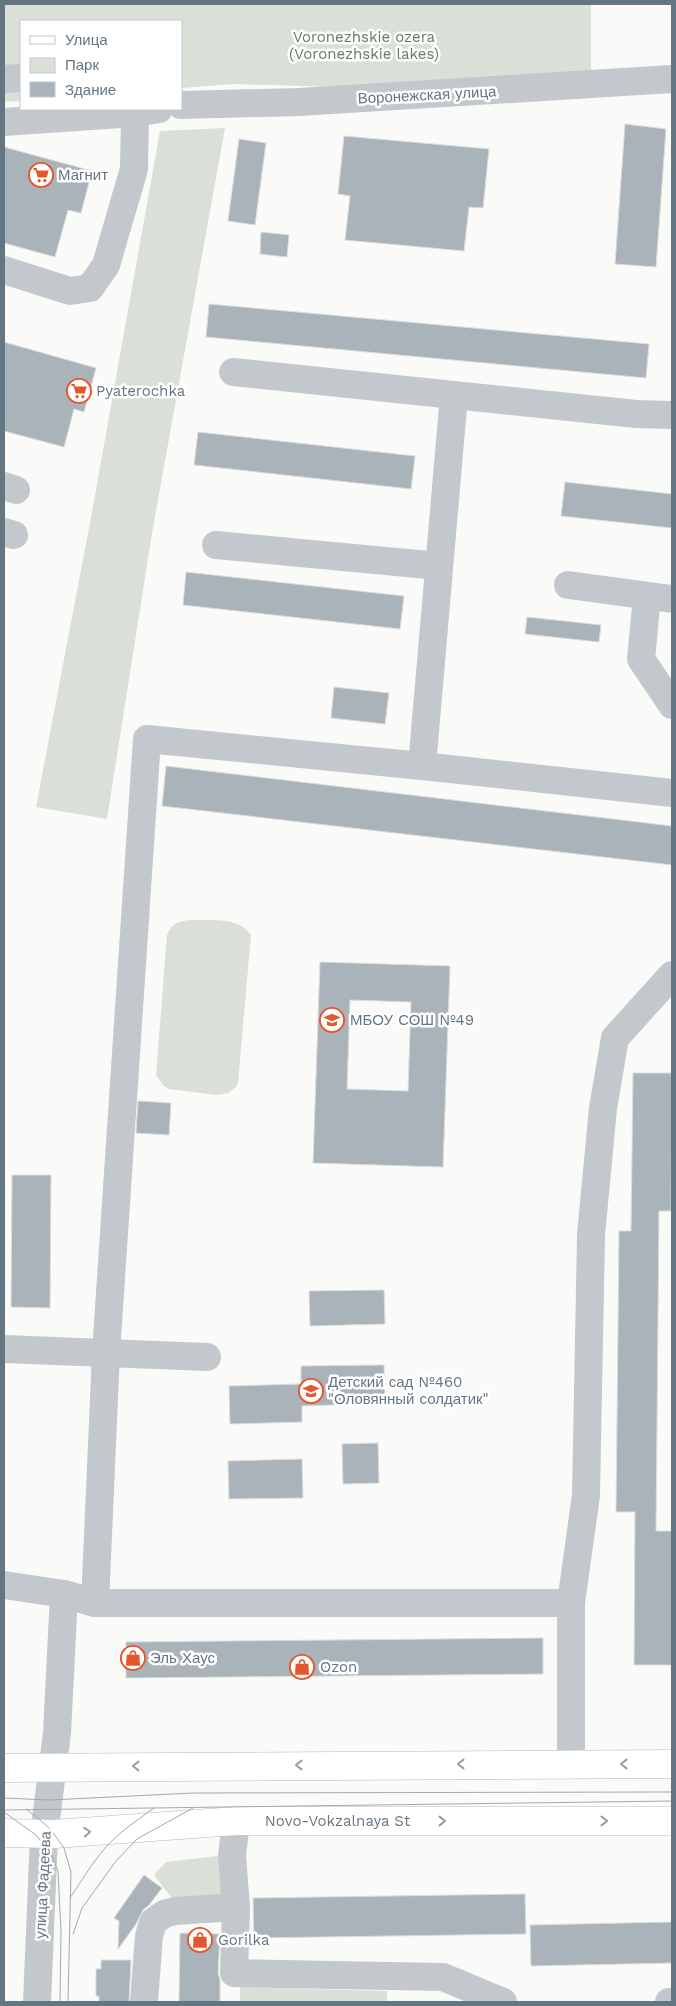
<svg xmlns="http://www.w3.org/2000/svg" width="676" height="2006" font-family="'Work Sans',sans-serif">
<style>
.green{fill:#dadfd7}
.building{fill:#aab3b9;stroke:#dcdcda;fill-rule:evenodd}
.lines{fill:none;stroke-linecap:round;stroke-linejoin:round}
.major-casing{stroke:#b5babe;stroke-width:29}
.minor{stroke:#c3c8cc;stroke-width:28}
.major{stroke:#fff;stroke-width:28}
.tram{stroke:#a2aab0;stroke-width:1}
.oneway{stroke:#939fa8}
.labels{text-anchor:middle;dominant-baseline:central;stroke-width:5;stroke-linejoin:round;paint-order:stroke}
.park-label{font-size:15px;fill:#687a64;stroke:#fff}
.street-label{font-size:15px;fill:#657683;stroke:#fff}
.poi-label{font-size:15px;fill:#657683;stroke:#fff;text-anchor:start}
</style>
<rect width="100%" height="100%" fill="#fafaf8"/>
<g class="green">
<polygon points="4,4 591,4 591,71 365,88 234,84 181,88 181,21 21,21 21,101 4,102"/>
<polygon points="225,128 152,533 107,819 36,807 92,512 160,131"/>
<path d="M190 920C210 921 238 916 251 935L238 1082 236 1087 228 1093 217 1095 169 1089 163 1085 156 1075 167 935C171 924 178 921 190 920Z"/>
<polygon points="226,1855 223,1903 177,1905 154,1875 166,1862"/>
<polygon points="240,1987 387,1991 387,2002 240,2002"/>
</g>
<g class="building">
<polygon points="625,124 666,129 656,267 615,264"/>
<polygon points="344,136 489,149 483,208 469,207 464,251 345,240 350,196 338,194"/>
<polygon points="239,139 266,143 255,225 228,221"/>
<polygon points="4,147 92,171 81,213 68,210 55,257 4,243"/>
<polygon points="261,232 289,235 287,257 260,254"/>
<polygon points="209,304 649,344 646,378 206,337"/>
<polygon points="4,342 96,368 84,412 74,409 64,447 4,431"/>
<polygon points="198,432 415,456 411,489 194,465"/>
<polygon points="565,482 672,494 672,528 561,516"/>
<polygon points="186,572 404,596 400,629 183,605"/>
<polygon points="527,617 601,625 599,642 525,634"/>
<polygon points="334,687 389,693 385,724 331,718"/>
<polygon points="166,766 672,826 672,865 162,806"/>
<path d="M320 962 450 966 443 1167 313 1163ZM350 1000 411 1002 408 1091 347 1089Z"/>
<polygon points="633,1073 672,1073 671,1211 659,1211 656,1531 672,1531 672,1665 634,1665 635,1512 616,1512 619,1231 631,1231"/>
<polygon points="138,1101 171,1103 169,1135 136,1133"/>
<polygon points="12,1175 51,1175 50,1308 11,1307"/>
<polygon points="384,1290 385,1324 310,1326 309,1291"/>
<polygon points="384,1365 385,1403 302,1406 302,1422 230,1424 229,1386 301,1384 301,1366"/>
<polygon points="378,1443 379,1483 343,1484 342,1444"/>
<polygon points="302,1459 303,1498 229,1499 228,1461"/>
<polygon points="543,1638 543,1674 126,1678 126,1642"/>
<polygon points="144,1875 162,1888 149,1905 143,1910 136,1924 118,1949 119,1921 114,1918"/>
<polygon points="525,1894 526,1934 254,1938 253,1898"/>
<polygon points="672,1922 672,1963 531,1966 530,1925"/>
<polygon points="180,1933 220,1934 218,1973 220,1980 220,2002 179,2002"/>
<polygon points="101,1960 131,1960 129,2002 99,2002 99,1996 96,1996 96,1969 101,1969"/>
</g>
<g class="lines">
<defs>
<g id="major">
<polyline points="4,1768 672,1764"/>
<path id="s1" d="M4 1833 54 1834 236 1821H672"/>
</g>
</defs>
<use href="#major" class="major-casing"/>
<g class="minor">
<polyline points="4,79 21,78"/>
<polyline points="181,105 299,102 672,79"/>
<polyline points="4,122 135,113 159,109"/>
<polyline points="4,270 70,291 90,288 106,265 134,169 135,113"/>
<polyline points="233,372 636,414 672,415"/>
<polyline points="4,486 16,490"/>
<polyline points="4,532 14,535"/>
<polyline points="216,545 439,566"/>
<polyline points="568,585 672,599"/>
<polyline points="647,596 641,659 672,705"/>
<polyline points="422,766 454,395"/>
<polyline points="4,1349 207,1357"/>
<polyline points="4,1585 64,1594 95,1603 571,1603"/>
<polyline points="95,1603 106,1353 147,739 422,766 672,793"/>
<polyline points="571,1764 571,1603 586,1495 591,1235 603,1108 615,1038 672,975"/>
<polyline points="236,1821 232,1856 236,1907 234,1973 443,1977 503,2002"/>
<polyline points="37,2002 44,1835 57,1733 64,1594"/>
<polyline points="144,2002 149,1936 153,1922 164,1914 175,1911 236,1907"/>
<polyline points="669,2002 672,2002"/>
</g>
<use href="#major" class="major"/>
<g class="tram">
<polyline points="4,1798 49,1800 193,1793 672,1792"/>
<polyline points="26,1809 46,1825 54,1834 64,1848 71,1872 68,2002"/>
<polyline points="4,1810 672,1801"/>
<polyline points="4,1812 36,1835 51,1854 58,1871 61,1932 60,2002"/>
<path d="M70 1898C80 1884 89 1867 101 1853 116 1834 135 1822 154 1808"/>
<polyline points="73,1934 82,1908 116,1861 137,1839 193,1808"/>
</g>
</g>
<defs><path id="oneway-chevron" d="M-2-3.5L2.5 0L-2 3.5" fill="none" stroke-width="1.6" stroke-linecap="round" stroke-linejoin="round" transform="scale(1.25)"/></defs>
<g class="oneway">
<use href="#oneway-chevron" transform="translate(461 1764) rotate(180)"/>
<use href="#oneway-chevron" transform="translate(624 1764) rotate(-180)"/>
<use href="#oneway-chevron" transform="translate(299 1765) rotate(180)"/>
<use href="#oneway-chevron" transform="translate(136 1766) rotate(180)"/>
<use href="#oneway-chevron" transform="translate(442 1821)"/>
<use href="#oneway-chevron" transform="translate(604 1821)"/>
<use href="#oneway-chevron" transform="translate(87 1832) rotate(-4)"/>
</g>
<defs>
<symbol id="supermarket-ring" viewBox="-11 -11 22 22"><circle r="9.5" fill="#fff" stroke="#e4572e" stroke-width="1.5"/><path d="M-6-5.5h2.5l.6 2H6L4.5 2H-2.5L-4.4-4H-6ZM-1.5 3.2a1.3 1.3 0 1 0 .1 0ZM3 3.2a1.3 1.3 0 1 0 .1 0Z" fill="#e4572e"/></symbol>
<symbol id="school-ring" viewBox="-11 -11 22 22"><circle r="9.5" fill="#fff" stroke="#e4572e" stroke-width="1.5"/><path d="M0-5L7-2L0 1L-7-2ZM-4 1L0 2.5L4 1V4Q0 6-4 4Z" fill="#e4572e"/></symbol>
<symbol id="shop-ring" viewBox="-11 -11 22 22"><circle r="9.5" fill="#fff" stroke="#e4572e" stroke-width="1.5"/><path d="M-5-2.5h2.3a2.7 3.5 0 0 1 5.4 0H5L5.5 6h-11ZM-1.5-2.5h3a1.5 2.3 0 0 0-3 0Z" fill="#e4572e"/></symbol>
</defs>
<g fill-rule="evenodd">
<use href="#supermarket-ring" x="27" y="161" width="28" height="28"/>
<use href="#supermarket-ring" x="65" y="377" width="28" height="28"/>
<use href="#school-ring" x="318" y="1006" width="28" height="28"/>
<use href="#school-ring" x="297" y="1377" width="28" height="28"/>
<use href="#shop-ring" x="119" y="1644" width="28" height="28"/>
<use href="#shop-ring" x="288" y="1653" width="28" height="28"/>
<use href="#shop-ring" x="186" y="1926" width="28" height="28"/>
</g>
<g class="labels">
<g class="park-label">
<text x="364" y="37">Voronezhskie ozera<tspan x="364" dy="17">(Voronezhskie lakes)</tspan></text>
</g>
<g class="street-label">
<text transform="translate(427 95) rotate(-3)">Воронежская улица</text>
<text stroke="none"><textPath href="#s1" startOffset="334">Novo-Vokzalnaya St</textPath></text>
<text transform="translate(43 1885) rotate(-87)">улица Фадеева</text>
</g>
<g class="poi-label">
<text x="58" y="175">Магнит</text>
<text x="96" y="391">Pyaterochka</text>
<text x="350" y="1020">МБОУ СОШ №49</text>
<text x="328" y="1382">Детский сад №460<tspan x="328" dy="17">"Оловянный солдатик"</tspan></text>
<text x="150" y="1658">Эль Хаус</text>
<text x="320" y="1667">Ozon</text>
<text x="218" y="1940">Gorilka</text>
</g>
</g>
<rect width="676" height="2006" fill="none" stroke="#657683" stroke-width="10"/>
<rect x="20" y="20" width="162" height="90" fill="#ffffff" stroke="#c1c8cd"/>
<rect x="30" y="36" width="25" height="8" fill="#ffffff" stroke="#c1c8cd"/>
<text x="65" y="45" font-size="15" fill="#657683">Улица</text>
<rect x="30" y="58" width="25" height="15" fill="#dadfd7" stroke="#c1c8cd"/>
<text x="65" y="70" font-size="15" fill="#657683">Парк</text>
<rect x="30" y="82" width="25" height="15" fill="#aab3b9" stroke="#c1c8cd"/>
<text x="65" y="95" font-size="15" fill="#657683">Здание</text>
</svg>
